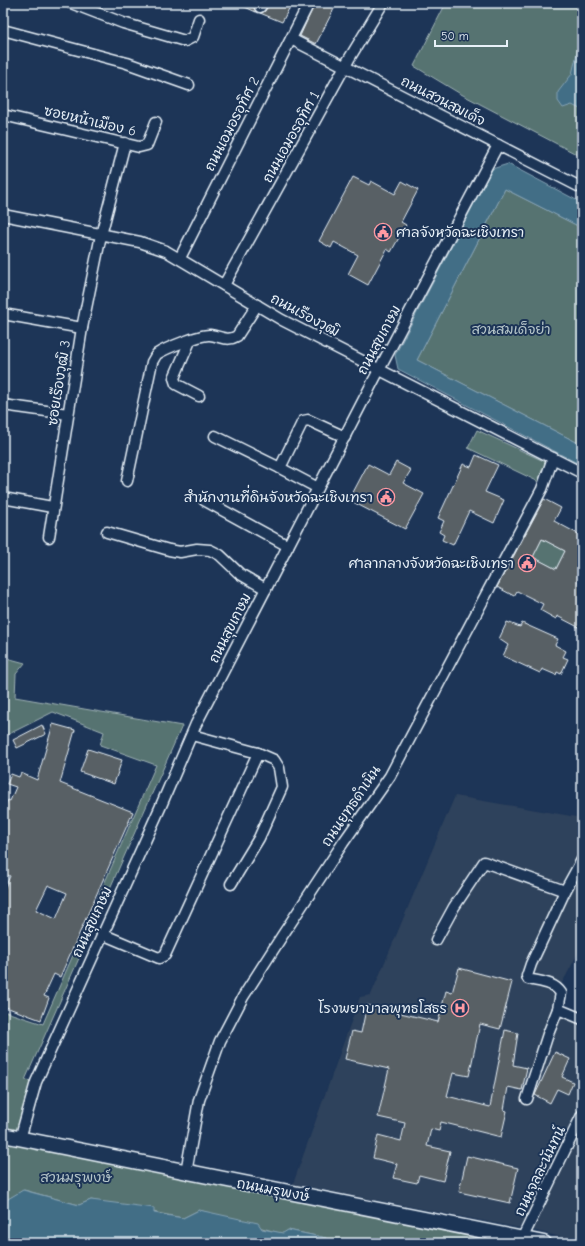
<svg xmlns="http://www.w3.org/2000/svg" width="585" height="1246" font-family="'Comic Neue','Playpen Sans Thai',sans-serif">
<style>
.built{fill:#2f425b}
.green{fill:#567371;stroke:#9fb2b4}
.water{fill:#426e86;stroke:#84a2b4}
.building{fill:#586065;stroke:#e8f1f8;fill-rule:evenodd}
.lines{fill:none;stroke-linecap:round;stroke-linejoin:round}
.minor-casing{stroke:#e8f1f8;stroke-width:13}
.secondary-casing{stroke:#e8f1f8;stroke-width:17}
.minor{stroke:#1d3557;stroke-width:10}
.secondary{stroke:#1d3557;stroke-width:14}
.labels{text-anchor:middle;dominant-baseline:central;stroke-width:4;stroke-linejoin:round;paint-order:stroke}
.street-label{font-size:14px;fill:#e8f1f8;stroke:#1d3557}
.poi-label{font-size:14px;fill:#e8f1f8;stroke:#1d3557;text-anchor:end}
.park-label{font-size:14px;fill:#b5c5c9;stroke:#1d3557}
</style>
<rect width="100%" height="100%" fill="#1d3557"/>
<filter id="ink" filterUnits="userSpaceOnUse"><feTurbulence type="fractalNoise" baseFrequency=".025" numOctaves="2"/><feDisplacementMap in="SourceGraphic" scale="8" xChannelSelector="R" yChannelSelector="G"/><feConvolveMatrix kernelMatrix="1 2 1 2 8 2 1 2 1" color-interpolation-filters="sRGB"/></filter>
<g filter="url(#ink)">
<g class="built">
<polygon points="455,796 582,818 582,946 561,985 566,992 564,1018 582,1025 582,1099 520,1228 293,1184 360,997 371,995"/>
<polygon points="582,1127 582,1242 532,1230"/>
</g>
<g class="green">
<polygon points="446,3 582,3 582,157 459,93 414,66"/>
<polygon points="505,189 582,228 582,445 417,360"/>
<polygon points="477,430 548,463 539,482 468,448"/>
<polygon points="542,539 565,551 556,569 533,557"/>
<polygon points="3,657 25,663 16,674 15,697 182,726 25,1080 34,1081 20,1138 525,1243 331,1243 326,1238 288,1230 283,1234 199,1210 183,1218 91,1200 79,1205 24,1190 3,1202 3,1011 43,1024 156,765 100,745 104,732 53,712 3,737"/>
</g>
<g class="water">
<polygon points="582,33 582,110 572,105 563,108 558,101 558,92 572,74"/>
<polygon points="508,164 582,203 582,228 505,189 417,360 582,445 582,462 577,463 398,369 395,355 492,169"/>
<polygon points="23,1190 79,1205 91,1200 154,1208 154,1213 183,1218 199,1210 258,1223 262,1229 283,1233 288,1230 326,1238 331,1243 3,1243 3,1202"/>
</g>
<g class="building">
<polygon points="236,3 255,3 254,7 256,12"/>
<polygon points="269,3 292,3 282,22 260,13 265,11"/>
<polygon points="315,3 337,3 316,44 300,36"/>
<polygon points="353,177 369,185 371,181 395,194 402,181 418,190 401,222 406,225 391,252 387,249 368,285 348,274 358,255 334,242 331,248 319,241"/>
<polygon points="476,455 498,465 485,492 504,500 494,523 469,511 453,545 442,540 444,535 439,532 444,521 438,518 463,464 471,467"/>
<polygon points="396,462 411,470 403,483 424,494 405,529 349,500 368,464 389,475"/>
<path d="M544 499 561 508 554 521 582 536V574L578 582 582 584V629L557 616 556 619 540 610 543 604 517 591 514 596 497 587ZM542 539 565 551 556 569 533 557Z"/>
<polygon points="507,622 520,627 522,623 558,639 555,645 566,651 563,657 568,659 561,674 557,672 556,675 542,669 540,673 503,656 508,645 499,639"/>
<path d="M53 724 75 730 60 783 133 812 60 977 54 974 44 996 49 998 41 1020 3 1006V892L10 876 3 873V810L8 800 10 801 16 787 7 784 11 774 19 777 21 773 37 780ZM48 885 67 893 56 919 36 910Z"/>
<polygon points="42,725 46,734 17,748 13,740"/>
<polygon points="88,749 122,760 114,784 80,772"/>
<polygon points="459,968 512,982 500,1029 480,1024 469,1076 453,1073 447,1096 490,1107 505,1030 518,1033 513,1065 527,1068 522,1090 508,1087 504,1110 507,1111 501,1137 441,1122 439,1131 431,1129 427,1146 450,1151 443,1181 419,1175 417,1183 393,1178 397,1164 373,1158 378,1135 401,1141 405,1123 378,1117 389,1069 345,1059 352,1031 361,1033 367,1005 438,1022 446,991 452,993"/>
<polygon points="555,1052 570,1059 562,1077 573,1082 568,1094 557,1089 550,1103 535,1095"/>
<polygon points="467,1156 518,1168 510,1203 459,1192"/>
</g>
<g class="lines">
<defs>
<g id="minor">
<polyline points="71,3 123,23 185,41 193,37 199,19"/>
<polyline points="260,7 263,3"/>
<polyline points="3,30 127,63 189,85"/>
<polyline points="291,39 582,188"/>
<polyline points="3,115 139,147 147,145 156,122"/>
<polyline points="3,215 140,242 166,251 282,320 582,473"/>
<polyline points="180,258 309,3"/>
<polyline points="224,285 349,59 383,3"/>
<polyline points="3,314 82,328"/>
<polyline points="190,341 174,378 176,384 199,396"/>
<polyline points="3,405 68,414"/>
<polyline points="215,436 280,468"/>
<path d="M127 481 152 362C154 359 155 356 157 354 164 349 201 334 210 335 220 336 227 342 237 336L257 305"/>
<polyline points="318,488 280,468 303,421 308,420 345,437"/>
<polyline points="3,498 52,507"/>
<polyline points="204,500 288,546"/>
<polyline points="107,532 169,550 180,552 197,549 210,550 220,555 240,574 266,589"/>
<polyline points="49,537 82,328 101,235 125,143"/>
<polyline points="192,735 258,753"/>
<polyline points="565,891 582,860"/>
<polyline points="102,934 159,958 165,955 258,753 274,760 279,768 282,787 259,838 231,884"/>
<path d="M436 940 454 907 484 862 565 891 531 964 527 976 528 979C540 982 554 982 561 993L558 1009 582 1019"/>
<polyline points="527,1099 548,1034 558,1009"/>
<polyline points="20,1139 36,1082 160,808 196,724 379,370 498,145"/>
<polyline points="186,1172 199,1100 220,1041 229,1024 243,997 282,936 343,843 390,776 542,489 553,458"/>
<polyline points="522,1239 582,1115"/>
</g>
<polyline id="secondary" points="3,1135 544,1243"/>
</defs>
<use href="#minor" class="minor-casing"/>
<use href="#secondary" class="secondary-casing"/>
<use href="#minor" class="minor"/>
<use href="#secondary" class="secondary"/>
</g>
</g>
<defs>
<symbol id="civic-ring" viewBox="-11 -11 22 22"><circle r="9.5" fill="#1d3557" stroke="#ff9aa2" stroke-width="1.5"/><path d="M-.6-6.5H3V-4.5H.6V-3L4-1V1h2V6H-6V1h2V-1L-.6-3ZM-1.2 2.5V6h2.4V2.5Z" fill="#ff9aa2"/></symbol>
<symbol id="hospital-ring" viewBox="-11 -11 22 22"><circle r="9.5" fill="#1d3557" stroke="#ff9aa2" stroke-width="1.5"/><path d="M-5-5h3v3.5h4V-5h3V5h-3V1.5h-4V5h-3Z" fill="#ff9aa2"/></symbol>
</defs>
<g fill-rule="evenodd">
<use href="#civic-ring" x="373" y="222" width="20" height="20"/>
<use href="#civic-ring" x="376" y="487" width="20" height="20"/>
<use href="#civic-ring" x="517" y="553" width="20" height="20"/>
<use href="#hospital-ring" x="450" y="998" width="20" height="20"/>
</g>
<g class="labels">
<g class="street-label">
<text transform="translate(443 101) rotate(27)">ถนนสวนสมเด็จ</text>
<text transform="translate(90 121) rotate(13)">ซอยหน้าเมือง 6</text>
<text transform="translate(232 124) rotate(-63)">ถนนเอมอรอุทิศ 2</text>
<text transform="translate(291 137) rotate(-61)">ถนนเอมอรอุทิศ 1</text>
<text transform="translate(305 315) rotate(28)">ถนนเรืองวุฒิ</text>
<text transform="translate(379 340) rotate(-62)">ถนนสุขเกษม</text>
<text transform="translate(59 383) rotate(-81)">ซอยเรืองวุฒิ 3</text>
<text transform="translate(230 628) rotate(-63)">ถนนสุขเกษม</text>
<text transform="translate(351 806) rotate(-56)">ถนนยุทธดำเนิน</text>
<text transform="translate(92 922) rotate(-65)">ถนนสุขเกษม</text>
<text transform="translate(540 1171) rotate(-64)">ถนนจุลละนันทน์</text>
<text transform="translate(273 1190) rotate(11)">ถนนมรุพงษ์</text>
</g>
<g class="poi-label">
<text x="396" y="232" text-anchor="start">ศาลจังหวัดฉะเชิงเทรา</text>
<text x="373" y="497">สำนักงานที่ดินจังหวัดฉะเชิงเทรา</text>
<text x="514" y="563">ศาลากลางจังหวัดฉะเชิงเทรา</text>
<text x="447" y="1008">โรงพยาบาลพุทธโสธร</text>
</g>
<g class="park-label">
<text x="511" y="329">สวนสมเด็จย่า</text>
<text x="76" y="1177">สวนมรุพงษ์</text>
</g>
</g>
<rect width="585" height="1246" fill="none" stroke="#1d3557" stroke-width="16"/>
<rect x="8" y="8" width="569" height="1230" fill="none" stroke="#e8f1f8" stroke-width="1.5" filter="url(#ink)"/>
<path d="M435 40v6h72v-6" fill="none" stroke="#e8f1f8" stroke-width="2"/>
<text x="441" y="40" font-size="12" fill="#e8f1f8" stroke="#1d3557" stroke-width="3" paint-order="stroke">50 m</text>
</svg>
